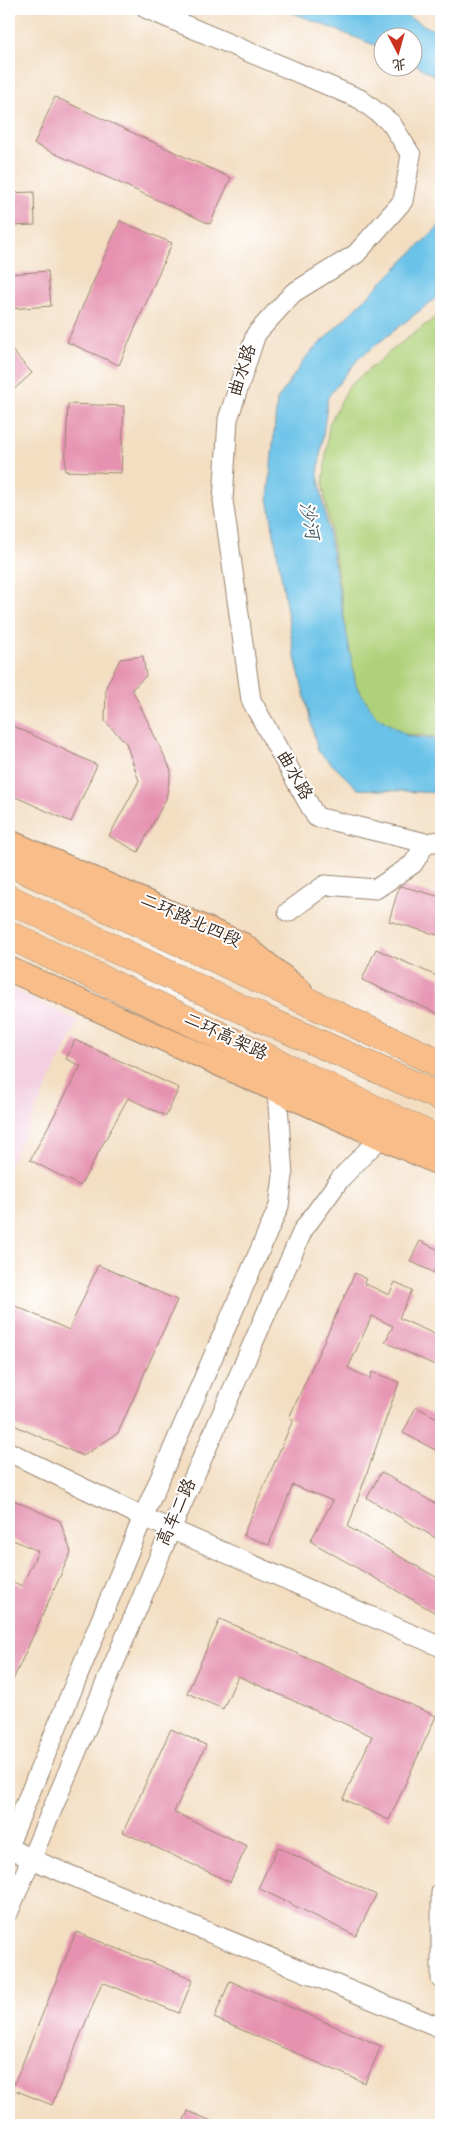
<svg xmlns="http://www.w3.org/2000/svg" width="450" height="2134" font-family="Dekko,'LXGW WenKai TC',sans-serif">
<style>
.built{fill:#f3cfe0}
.park{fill:#afd179;stroke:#757e4c}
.water{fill:#6bc2e8;stroke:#537683}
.building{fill:#e591af}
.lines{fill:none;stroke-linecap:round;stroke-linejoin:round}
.minor-casing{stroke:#978470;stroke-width:21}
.major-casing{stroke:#978470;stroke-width:26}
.highway-casing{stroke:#978470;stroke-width:29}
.minor{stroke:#fff;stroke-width:19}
.major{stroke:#f8bd89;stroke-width:24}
.highway{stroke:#f8bd89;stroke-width:28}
.labels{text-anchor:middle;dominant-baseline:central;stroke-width:4;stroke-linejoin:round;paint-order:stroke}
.street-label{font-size:18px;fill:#3b2a1e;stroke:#fff}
.water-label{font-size:19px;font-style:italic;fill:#4c5f65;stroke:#fff}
</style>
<rect width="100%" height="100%" fill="#fff"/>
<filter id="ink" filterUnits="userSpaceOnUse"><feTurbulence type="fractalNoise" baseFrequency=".02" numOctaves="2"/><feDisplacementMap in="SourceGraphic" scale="10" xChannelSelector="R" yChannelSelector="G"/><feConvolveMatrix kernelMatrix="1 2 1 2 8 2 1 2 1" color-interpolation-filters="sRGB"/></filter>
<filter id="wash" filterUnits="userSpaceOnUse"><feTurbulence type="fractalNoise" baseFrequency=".0096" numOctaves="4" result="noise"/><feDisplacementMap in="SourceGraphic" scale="20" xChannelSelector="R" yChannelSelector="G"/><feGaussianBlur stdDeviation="1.12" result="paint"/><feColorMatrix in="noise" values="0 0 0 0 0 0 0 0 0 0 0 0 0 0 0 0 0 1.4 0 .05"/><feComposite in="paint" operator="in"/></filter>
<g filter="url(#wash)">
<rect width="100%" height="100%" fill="#f3dec2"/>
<polygon class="built" points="9,988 79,1021 9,1166"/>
<polygon class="park" points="441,313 441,737 388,733 350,696 343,607 323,486 329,424 349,386 392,350"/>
<g class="water">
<polygon points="283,9 393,9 441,34 441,80 413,63 412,38 382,38 382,48"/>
<polygon points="441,224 441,294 358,359 328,397 318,474 356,685 376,716 408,736 441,740 441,793 358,789 318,751 294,653 268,498 277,400 307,356"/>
</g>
<g id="blocks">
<g class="building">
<polygon points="55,97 231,178 210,224 34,144"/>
<polygon points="34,192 35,225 9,226 9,193"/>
<polygon points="120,221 172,243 119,365 67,342"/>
<polygon points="48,271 51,306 9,309 9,274"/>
<polygon points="9,347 32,373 9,394"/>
<polygon points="68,404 124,406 121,473 65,471"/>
<polygon points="143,656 146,676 132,689 171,770 166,799 138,852 109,836 139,781 126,743 105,721 106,687 120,659"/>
<polygon points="9,724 97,765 71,822 9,794"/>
<polygon points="401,886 441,897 441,936 389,921 399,887"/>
<polygon points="376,949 441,978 441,1015 362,980"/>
<polygon points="75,1040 179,1088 166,1116 128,1098 80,1186 30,1160 81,1066 66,1059"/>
<polygon points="420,1241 441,1251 441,1276 410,1261"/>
<polygon points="98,1265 177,1300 118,1433 83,1456 9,1423 9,1303 69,1330"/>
<polygon points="355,1273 366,1279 364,1283 389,1295 395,1282 412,1290 399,1318 441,1337 441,1368 385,1342 393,1326 372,1316 348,1368 370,1379 372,1372 399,1382 348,1527 441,1580 441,1616 310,1541 333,1501 293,1485 269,1545 243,1535 293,1420 289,1418"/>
<polygon points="416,1407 441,1420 441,1453 403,1433"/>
<polygon points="381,1472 441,1507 441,1541 367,1498"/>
<polygon points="9,1498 60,1521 71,1552 9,1689 9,1580 22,1586 38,1551 9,1538"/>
<polygon points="220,1619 436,1716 389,1820 343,1799 372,1736 238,1676 223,1709 187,1693"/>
<polygon points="171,1729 206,1745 174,1812 247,1846 230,1882 123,1832"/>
<polygon points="278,1847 376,1895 356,1936 258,1888"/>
<polygon points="76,1932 193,1979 179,2013 102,1982 52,2105 12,2089"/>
<polygon points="230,1981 381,2046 365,2083 214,2018"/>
<polygon points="188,2111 221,2125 182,2125"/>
</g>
</g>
</g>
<g filter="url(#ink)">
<use href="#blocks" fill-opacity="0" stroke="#978470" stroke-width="1"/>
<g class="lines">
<defs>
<g id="minor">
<polyline points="147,9 360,99 391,123 411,155 403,201 356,254 293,293 256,334 228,419 223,500 251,700 316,817 426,843 441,841"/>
<polyline points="288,912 325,885 376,889 413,864 426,843"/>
<polyline points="9,1452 143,1517 441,1647"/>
<polyline points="9,1844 143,1517 279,1206 283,1176 277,1090"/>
<polyline points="9,1848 31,1859 441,2028"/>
<polyline points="441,1892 441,1979"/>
<polyline points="9,1911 171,1529 303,1230 341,1178 382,1136"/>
</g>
<g id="major">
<polyline points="9,842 243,945 300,991"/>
<polyline points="9,969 441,1164"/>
</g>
<g id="highway">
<polyline points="9,862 441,1064"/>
<polyline points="9,899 259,1017 441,1097"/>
<polyline points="9,935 441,1141"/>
</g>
</defs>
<use href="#minor" class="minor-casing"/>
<use href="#major" class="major-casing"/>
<use href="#highway" class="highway-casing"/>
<use href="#minor" class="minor"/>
<use href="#major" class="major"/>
<use href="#highway" class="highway"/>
</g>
</g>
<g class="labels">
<g class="street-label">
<text transform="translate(244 371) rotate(-72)">曲水路</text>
<text transform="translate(293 776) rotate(61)">曲水路</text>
<text transform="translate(190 922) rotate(24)">二环路北四段</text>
<text transform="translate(225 1038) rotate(25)">二环高架路</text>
<text transform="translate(178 1513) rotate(-66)">高车二路</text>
</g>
<g class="water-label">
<text transform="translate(307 521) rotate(79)">沙河</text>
</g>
</g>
<rect width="450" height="2134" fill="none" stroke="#fff" stroke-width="30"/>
<g transform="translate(398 52) rotate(174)"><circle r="24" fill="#ffffff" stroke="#b1aaa5"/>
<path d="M0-4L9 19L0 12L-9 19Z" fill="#c8321e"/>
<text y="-8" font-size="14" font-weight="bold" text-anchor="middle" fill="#3b2a1e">北</text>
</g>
</svg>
